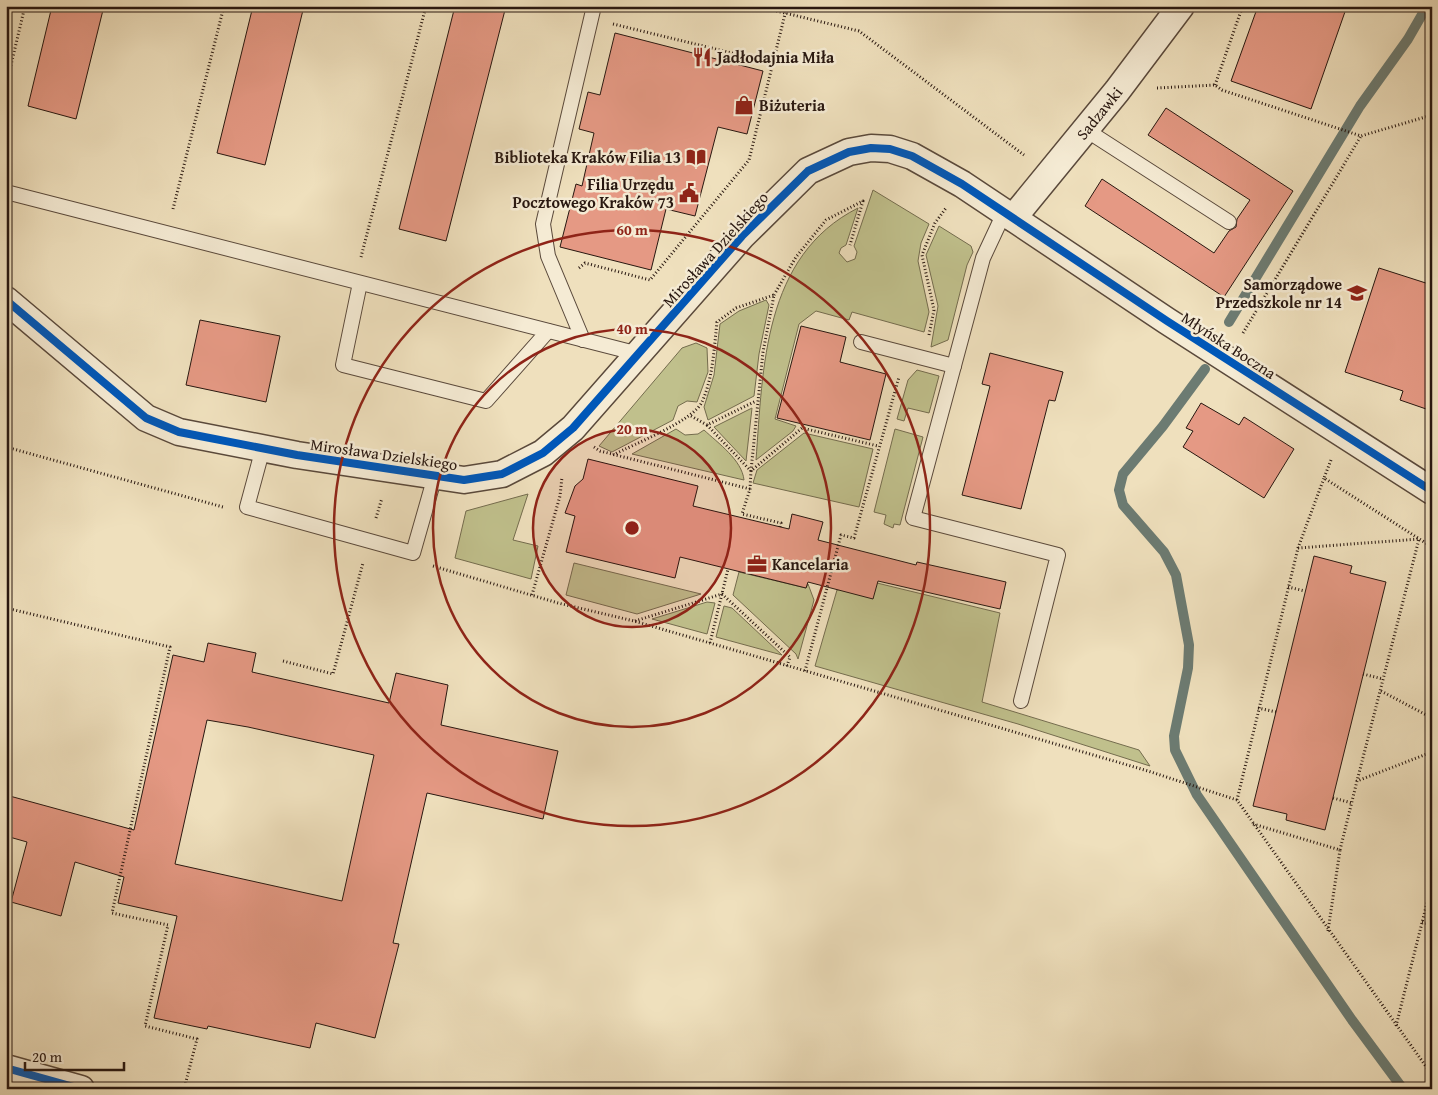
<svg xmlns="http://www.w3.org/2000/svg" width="1438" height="1095" font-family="'Gentium Book Plus',serif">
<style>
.green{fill:#c0c08c;stroke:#746c4e}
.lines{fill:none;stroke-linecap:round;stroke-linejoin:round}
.stream{stroke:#6c7b72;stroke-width:10}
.building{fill:#e59984;stroke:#281710;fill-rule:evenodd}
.service-casing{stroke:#5a493b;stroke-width:16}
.minor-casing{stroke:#5a493b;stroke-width:29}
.path{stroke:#281710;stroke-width:3;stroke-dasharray:1 2.5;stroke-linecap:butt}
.service{stroke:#f5ebd4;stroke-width:14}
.minor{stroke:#f5ebd4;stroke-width:26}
.cycleway-casing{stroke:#f5ebd4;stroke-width:11}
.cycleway{stroke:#0057b8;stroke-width:8}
.ring{fill:none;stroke:#8f2418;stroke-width:2.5}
.labels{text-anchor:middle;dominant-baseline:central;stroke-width:5;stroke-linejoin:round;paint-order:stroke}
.poi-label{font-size:16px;font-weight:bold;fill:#281710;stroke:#f5ebd4;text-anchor:start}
.street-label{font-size:16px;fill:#281710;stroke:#f5ebd4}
.centre{fill:#8f2418;stroke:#f5ebd4;stroke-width:2.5}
.ring-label{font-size:15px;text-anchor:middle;font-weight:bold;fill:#8f2418;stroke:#f5ebd4;stroke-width:5;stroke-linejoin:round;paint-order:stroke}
</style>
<rect width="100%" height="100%" fill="#efe0bd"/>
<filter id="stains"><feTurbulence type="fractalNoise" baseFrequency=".004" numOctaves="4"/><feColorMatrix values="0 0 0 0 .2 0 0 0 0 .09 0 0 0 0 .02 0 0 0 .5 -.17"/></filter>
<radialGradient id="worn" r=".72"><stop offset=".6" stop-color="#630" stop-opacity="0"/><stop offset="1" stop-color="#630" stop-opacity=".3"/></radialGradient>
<g class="green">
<path d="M873 190 929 224 921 243 918 261 929 312 924 332 852 312 849 320 816 311 799 324 775 419 796 426 793 431 756 460C763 368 763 256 858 208L846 245 841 248 839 253 847 262 855 259 857 252 854 246Z"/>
<polygon points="939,226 971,246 973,252 967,265 948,340 931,347 938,306 926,255"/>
<polygon points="766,300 769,305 759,354 754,396 708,420 704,407 714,375 720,324 739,311"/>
<polygon points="696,343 707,348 708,372 697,402 687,401 678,406 673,420 612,452 599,446 682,348"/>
<polygon points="917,370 939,376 929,413 908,408 904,421 897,419 908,380"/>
<polygon points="752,408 746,461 714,427"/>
<path d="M676 429 685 435 698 434 704 430C718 443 742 460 744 480L632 454Z"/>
<polygon points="895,429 923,437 900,525 894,524 893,528 884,524 886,515 874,512"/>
<polygon points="804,433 873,449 859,507 753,483 757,470"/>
<polygon points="528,494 513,540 538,546 531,579 455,558 466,511"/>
<polygon points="574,563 701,594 637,614 566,595"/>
<polygon points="739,572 806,588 808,584 814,600 798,659 796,654 733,595"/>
<polygon points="877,583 1000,613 982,702 1139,750 1150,766 1018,724 815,666 837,590"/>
<polygon points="707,602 715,603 707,634 652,619"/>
<polygon points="724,606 732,608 782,655 716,637"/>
</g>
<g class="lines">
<g class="stream">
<polyline points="1229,322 1360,106 1408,39 1427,6"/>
<polyline points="1205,369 1163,426 1123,474 1119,490 1123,505 1164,552 1176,575 1189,645 1188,668 1174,736 1175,750 1197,795 1352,1020 1403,1089"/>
</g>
</g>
<g class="building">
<polygon points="52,6 104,6 76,119 28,106"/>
<polygon points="253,6 304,6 265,165 217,153"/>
<polygon points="455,6 506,6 446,241 399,229"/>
<polygon points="1258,6 1347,6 1311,109 1231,81"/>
<polygon points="615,33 763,71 747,134 718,127 695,216 666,209 651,270 560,247 576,184 582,186 594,133 579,129 588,92 600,95"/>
<polygon points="1166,108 1293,191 1224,297 1085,206 1102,179 1214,253 1229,231 1236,227 1237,219 1250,200 1148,135"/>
<polygon points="1379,268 1432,285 1432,411 1400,400 1403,391 1345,372"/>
<polygon points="200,320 280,336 266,402 186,385"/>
<polygon points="801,326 846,337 840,362 886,374 870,440 777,418"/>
<polygon points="990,353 1063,372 1055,401 1049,400 1021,509 962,495 990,386 982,384"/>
<polygon points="1201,403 1239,425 1244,417 1294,449 1264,498 1183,447 1193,431 1186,428"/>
<polygon points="588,459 698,486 693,506 789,529 792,514 823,522 818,540 916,565 917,562 1006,582 1000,609 878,581 873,599 808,582 806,588 680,557 675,578 566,552 575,516 565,513 575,486 583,479"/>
<polygon points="1314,556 1352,566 1350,573 1386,582 1325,830 1286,820 1287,814 1253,806"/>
<path d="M208 643 256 653 252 672 389 703 396 673 448 685 441 725 558 751 543 819 427 793 393 943 399 944 375 1038 316 1023 310 1048 208 1026 207 1029 154 1018 177 916 118 903 124 877 75 862 61 916 11 902 27 842 6 836V795L134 830 173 655 204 662ZM207 720 248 727 374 755 342 901 175 864Z"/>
</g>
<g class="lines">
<defs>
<g id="service">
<polyline points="1086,130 1229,222"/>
<polyline points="6,192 639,354"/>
<polyline points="1004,213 983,258 913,518 1058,555 1021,701"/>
<polyline points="360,283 343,365 486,401 548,331"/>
<polyline points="583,340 548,256 543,224 594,6"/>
<polyline points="861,342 954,366"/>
<polyline points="263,448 247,507 413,553 435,476"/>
</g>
<g id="minor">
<polyline points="1013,218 1117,91 1181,6"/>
<polyline points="6,300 146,418 179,432 297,455 464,480 502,474 543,453 573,428 742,236 808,171 849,152 871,148 890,149 912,156 962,184 1167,321 1432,491"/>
<polyline points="6,1068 81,1089"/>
</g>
</defs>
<use href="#service" class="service-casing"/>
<use href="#minor" class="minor-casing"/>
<g class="path">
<polyline points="756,6 859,31 1024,155"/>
<polyline points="613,24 773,63"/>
<polyline points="1215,85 1242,8 1239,6"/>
<polyline points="6,86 25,6"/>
<polyline points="1157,88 1215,85 1222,90 1361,136 1432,115"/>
<polyline points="173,209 224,6"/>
<polyline points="361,257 426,6"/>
<polyline points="579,268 585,263 650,280 749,160 787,6"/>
<polyline points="774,295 796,257 826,220 863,201 850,245"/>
<polyline points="1243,333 1361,136"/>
<polyline points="929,335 934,310 922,255 935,223 946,208"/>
<polyline points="691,416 707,425 756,401"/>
<polyline points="707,425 750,470"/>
<polyline points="6,447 223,507"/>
<polyline points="594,447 600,451 750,489"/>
<path d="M613 455C634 444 693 421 702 402 713 378 714 349 717 322L736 308 774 295 763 352 751 471"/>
<polyline points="1331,460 1324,478 1432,547"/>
<polyline points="376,518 382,498"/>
<polyline points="780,527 781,523 742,514 750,489 751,471 802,428 878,446"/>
<polyline points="1298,548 1419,539 1357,781"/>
<polyline points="433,566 558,603 634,621 710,643 1148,771 1237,800 1432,1075"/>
<polyline points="1288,587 1305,591"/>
<polyline points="532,595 560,496 562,477"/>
<polyline points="6,608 170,647 112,913 168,925 145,1026 197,1039 184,1089"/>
<polyline points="635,621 722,594 790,657 787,666"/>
<polyline points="710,643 728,569"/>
<polyline points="283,661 333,674 363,563"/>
<polyline points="805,671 841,535 854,538 899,377"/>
<polyline points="1363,674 1383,679"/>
<polyline points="1381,691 1432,718"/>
<polyline points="1258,708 1276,712"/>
<polyline points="1333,798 1352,803"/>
<polyline points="1237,800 1298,548 1324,478"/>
<polyline points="1253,824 1340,850 1357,781 1432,752"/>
<polyline points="1422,922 1432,925"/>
<polyline points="1328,931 1340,850"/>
<polyline points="1396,1026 1432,883"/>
</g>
<use href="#service" class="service"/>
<use href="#minor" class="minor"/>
<defs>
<g id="cycleway">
<polyline points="6,300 146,418 179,432 297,455 464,480 502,474 543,453 573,428 742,236 808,171 849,152 871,148 890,149 912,156 962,184 1167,321 1432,491"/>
<polyline points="6,1068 81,1089"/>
</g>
</defs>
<use href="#cycleway" class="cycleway-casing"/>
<use href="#cycleway" class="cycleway"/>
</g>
<circle cx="632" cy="528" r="99" fill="#8f2418" fill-opacity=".12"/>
<g class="ring">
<circle cx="632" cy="528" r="99"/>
<circle cx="632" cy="528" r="199"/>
<circle cx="632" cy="528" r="298"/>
</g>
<defs>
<symbol id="restaurant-bare" viewBox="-9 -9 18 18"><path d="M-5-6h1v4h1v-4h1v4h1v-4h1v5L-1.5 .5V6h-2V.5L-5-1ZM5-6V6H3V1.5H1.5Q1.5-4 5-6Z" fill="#8f2418" stroke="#f5ebd4" stroke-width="2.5" paint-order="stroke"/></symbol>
<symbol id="shop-bare" viewBox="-9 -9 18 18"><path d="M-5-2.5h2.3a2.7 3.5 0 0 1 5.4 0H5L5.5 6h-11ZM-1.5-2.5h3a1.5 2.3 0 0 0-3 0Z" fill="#8f2418" stroke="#f5ebd4" stroke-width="2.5" paint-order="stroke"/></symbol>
<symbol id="library-bare" viewBox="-9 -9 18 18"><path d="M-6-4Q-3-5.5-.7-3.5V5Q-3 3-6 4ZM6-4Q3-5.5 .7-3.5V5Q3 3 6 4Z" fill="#8f2418" stroke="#f5ebd4" stroke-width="2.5" paint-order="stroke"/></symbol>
<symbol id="civic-bare" viewBox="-9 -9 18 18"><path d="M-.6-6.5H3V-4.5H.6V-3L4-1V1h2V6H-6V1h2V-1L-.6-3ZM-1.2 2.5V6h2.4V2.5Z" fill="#8f2418" stroke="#f5ebd4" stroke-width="2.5" paint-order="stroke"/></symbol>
<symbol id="school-bare" viewBox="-9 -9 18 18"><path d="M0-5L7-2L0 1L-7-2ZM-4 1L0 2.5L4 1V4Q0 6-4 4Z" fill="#8f2418" stroke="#f5ebd4" stroke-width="2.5" paint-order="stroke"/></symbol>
<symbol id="office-bare" viewBox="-9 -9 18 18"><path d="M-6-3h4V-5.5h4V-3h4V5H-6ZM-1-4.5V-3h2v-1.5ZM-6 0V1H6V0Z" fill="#8f2418" stroke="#f5ebd4" stroke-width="2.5" paint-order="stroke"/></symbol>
</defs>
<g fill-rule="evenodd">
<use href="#restaurant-bare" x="688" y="43" width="28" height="28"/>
<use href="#shop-bare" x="730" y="91" width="28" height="28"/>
<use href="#library-bare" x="682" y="143" width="28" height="28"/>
<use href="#civic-bare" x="675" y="179" width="28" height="28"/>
<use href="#school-bare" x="1343" y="279" width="28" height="28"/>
<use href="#office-bare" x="743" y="550" width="28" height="28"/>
</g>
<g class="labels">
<g class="poi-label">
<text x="717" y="57">Jadłodajnia Miła</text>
<text x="759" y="105">Biżuteria</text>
<text x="681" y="157" text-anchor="end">Biblioteka Kraków Filia 13</text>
<text x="674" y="184" text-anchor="end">Filia Urzędu<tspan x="674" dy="18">Pocztowego Kraków 73</tspan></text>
<text x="1342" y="284" text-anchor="end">Samorządowe<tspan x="1342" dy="18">Przedszkole nr 14</tspan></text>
<text x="772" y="564">Kancelaria</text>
</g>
<g class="street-label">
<text transform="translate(1099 113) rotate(-51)">Sadzawki</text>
<text transform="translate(715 249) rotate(-48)">Mirosława Dzielskiego</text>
<text transform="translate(1229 345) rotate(33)">Młyńska Boczna</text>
<text transform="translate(384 454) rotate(8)">Mirosława Dzielskiego</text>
</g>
</g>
<circle cx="632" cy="528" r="8" class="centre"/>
<g class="ring-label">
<text x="632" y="235">60 m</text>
<text x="632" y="334">40 m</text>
<text x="632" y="434">20 m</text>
</g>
<rect width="1438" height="1095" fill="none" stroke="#efe0bd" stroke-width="25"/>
<rect x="8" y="8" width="1423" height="1080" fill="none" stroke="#281710" stroke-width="2.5"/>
<rect x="12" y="12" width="1413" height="1070" fill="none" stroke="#281710"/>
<path d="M25 1062v8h99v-8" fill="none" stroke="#281710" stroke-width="2.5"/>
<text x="32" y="1062" font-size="15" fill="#281710" stroke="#f5ebd4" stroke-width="4" paint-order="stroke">20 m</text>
<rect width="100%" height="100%" filter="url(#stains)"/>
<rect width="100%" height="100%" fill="url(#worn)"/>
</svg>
